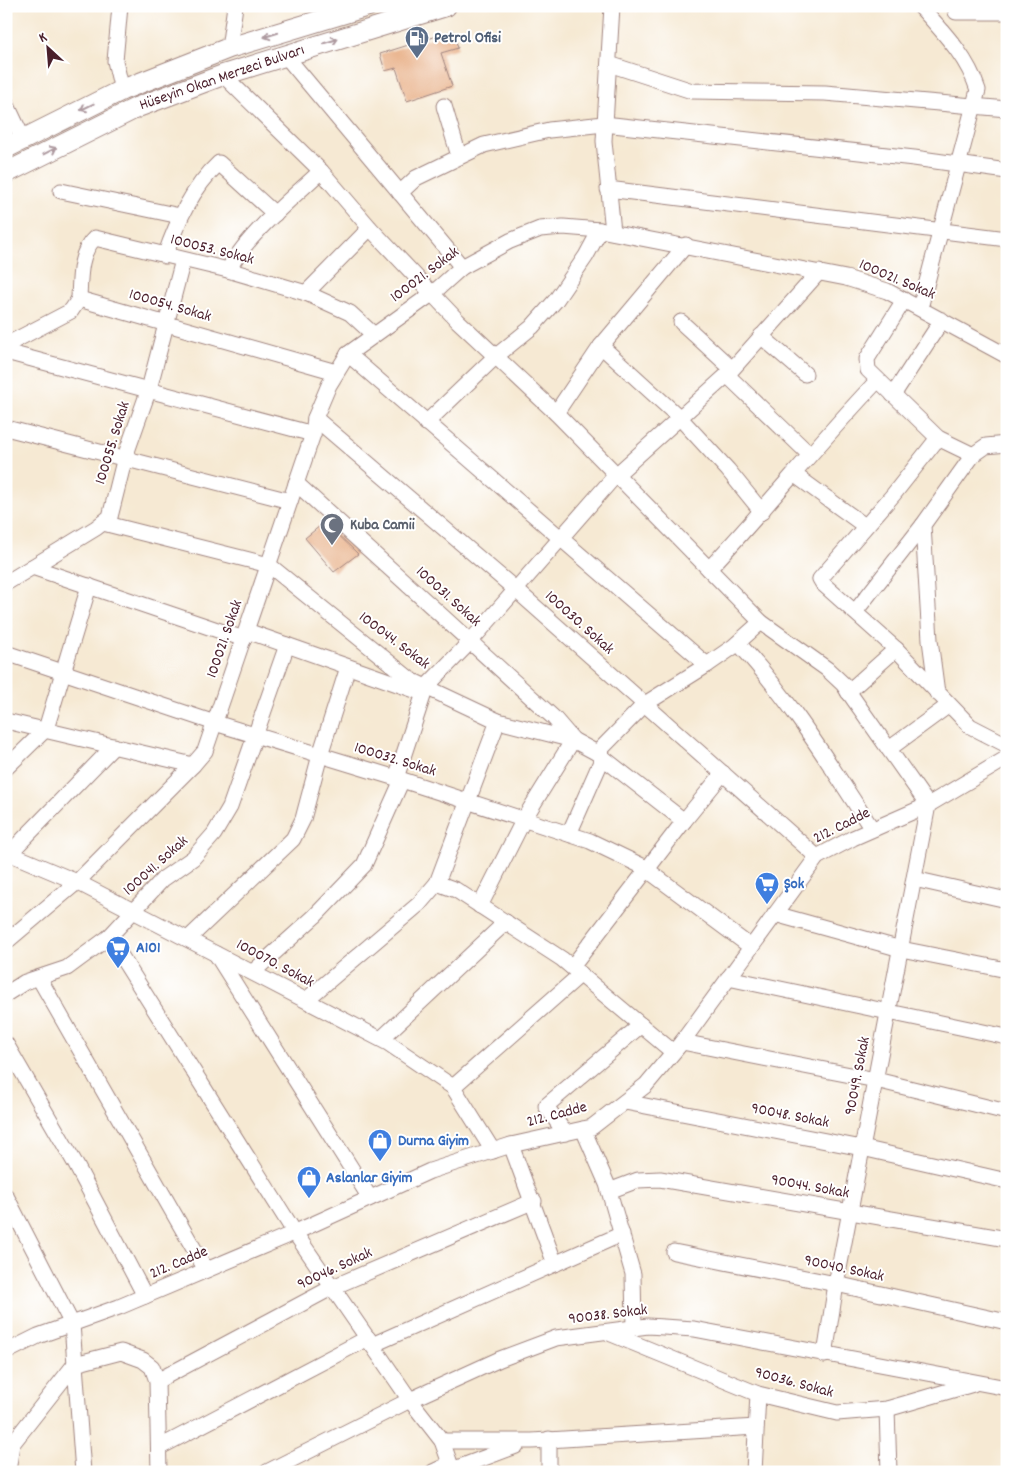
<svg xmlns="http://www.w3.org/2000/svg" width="1013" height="1478" font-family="Dekko,sans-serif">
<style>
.building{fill:#e5a577}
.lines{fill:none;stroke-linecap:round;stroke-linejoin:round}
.minor-casing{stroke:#a0847f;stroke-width:17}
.major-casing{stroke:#a0847f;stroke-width:22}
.minor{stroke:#fff;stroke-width:15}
.major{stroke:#fff;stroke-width:20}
.oneway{stroke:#ae9aa0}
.labels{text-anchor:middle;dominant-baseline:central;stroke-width:4;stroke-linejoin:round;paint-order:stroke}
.service-label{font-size:16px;font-weight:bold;fill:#4e5e75;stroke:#fff;text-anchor:start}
.street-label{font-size:16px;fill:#4a1f2b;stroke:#fff}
.worship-label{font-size:16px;font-weight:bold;fill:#5b616d;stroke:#fff;text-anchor:start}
.shop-label{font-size:16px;font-weight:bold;fill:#366cbe;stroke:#fff;text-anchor:start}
</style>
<rect width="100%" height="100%" fill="#fff"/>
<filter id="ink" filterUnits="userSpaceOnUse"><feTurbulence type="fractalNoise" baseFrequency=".02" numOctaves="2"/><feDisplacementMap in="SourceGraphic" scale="10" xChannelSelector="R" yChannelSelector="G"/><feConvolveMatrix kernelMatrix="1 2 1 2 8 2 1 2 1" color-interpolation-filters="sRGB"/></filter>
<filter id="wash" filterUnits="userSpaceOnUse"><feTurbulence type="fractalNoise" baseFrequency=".0096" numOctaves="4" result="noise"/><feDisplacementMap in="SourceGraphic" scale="20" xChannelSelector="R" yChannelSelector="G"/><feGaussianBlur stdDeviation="1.12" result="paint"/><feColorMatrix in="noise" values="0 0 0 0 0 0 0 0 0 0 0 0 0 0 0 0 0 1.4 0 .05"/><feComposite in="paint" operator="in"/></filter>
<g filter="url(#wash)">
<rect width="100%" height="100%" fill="#f6e9d3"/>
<g id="blocks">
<g class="building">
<polygon points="453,31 458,48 441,53 452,86 407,101 396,68 385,71 380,54"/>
<polygon points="325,522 358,554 334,572 305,538"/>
</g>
</g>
</g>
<g filter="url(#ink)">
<use href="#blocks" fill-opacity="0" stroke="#a0847f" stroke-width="1"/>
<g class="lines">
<defs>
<g id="minor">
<polyline points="120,6 115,61 122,90"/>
<polyline points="612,6 604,141 613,232"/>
<path d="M920 6C943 32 967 56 978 90L920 308"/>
<polyline points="955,6 956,12 1007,12"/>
<polyline points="229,48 235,6"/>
<polyline points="285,55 462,267"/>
<polyline points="609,64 692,91 825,93 1007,109"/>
<polyline points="223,75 321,171 370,228 458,321 556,413 761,622 827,669 843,684 928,805 836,1284 825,1355"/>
<polyline points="6,103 23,139"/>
<polyline points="444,106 459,156"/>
<polyline points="608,189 1007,239"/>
<polyline points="61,191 180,216"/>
<polyline points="400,193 416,178 484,145 549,130 604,124 914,158 1007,171"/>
<polyline points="686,245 601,346 680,418 728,470 762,512"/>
<path d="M165 256C177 222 192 188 219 163L275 214"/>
<path d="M228 270C249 233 290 200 321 171"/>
<polyline points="306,293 370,228"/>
<path d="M79 299C80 279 79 252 95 238L228 270 306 293 350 313 374 335"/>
<polyline points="79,299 336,372"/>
<polyline points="904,300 867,359 868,370 938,438 973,455 986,446 1007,444"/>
<polyline points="681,322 732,369"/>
<polyline points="761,336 805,374"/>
<polyline points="6,345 71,311 79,299"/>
<polyline points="6,352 313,434"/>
<polyline points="348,354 707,665"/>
<polyline points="727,375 809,454"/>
<polyline points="893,395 942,320"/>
<polyline points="556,413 601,346"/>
<polyline points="315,418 515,589 817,857"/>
<polyline points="426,423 495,357 532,327 556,300 586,256 600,230"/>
<polyline points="6,428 290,501"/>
<polyline points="938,438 893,495 820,579 823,584 896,649 970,726 1007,745"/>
<polyline points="795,475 865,526"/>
<polyline points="296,483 554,718 573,740 524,819 480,906"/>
<polyline points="103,523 269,565 411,680 498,721 573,740 597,753 684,821"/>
<polyline points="32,567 244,639"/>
<path d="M709 569C767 507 819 442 877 381"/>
<polyline points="6,583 96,528 110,517 125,457 149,389 183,260"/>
<polyline points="855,612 923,525"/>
<polyline points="247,631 420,692"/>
<path d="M738 643C790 699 830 765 872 829"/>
<polyline points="6,653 215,723 396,778 590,841 642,866 751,947"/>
<polyline points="848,692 896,649"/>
<polyline points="937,693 930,640 923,525 973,455"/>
<polyline points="6,721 193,765"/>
<polyline points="889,749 949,705"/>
<polyline points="597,753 645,704 707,665 733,647 761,622"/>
<polyline points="6,768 46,729 89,586"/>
<polyline points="396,778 426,687 470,642 615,476 727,375 819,272"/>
<polyline points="569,834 603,757"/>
<polyline points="6,852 77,882 388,1043 453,1087 493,1151"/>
<polyline points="6,857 114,746"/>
<polyline points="914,879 1007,900"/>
<polyline points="437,883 456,890 562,959 673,1052"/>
<polyline points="775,914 901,949 1007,970"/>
<polyline points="109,937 295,1233 410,1400 442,1441 453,1472"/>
<polyline points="188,939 293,839 303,819 320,755 348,667"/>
<polyline points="6,942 77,882 193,765 205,751 313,434 315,418 329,385 348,354 433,293 462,267 510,241 540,229 563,227 600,230 846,278 887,291 1007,356"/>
<polyline points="216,954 370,1198"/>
<polyline points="572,967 684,821 723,773"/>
<polyline points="253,972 315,916 364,865 402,780"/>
<polyline points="39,978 206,1270"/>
<polyline points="728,978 1007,1037"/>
<polyline points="6,994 25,982 67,968 109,937 163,879 193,858 214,834 230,807 287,645"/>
<polyline points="306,1000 419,904 437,883 498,721"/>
<polyline points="381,1039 506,922"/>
<polyline points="682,1042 876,1080 1007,1112"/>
<polyline points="6,1044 75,1163 145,1296"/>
<polyline points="453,1087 581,974"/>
<polyline points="625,1102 862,1148 1007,1181"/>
<polyline points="583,1129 607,1184 633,1274 634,1328"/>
<polyline points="565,1133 546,1106 641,1025"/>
<polyline points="511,1145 555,1264"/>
<polyline points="609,1191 638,1180 660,1179 1007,1239"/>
<polyline points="6,1196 72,1324 83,1472"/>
<polyline points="674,1252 836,1284 1007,1322"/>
<polyline points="609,1333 758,1394 837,1413 887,1409 973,1384"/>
<polyline points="372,1345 622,1234"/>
<polyline points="6,1352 38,1336 119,1307 287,1236 430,1171 511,1145 592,1127 646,1085 682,1042 817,857 853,838 928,805 1007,758"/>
<polyline points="157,1381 333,1287 534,1201"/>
<polyline points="887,1409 889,1472"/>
<polyline points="549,1439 549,1472"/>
<polyline points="442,1441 532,1441 756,1427"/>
<polyline points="160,1447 368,1338"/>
<polyline points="452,1470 516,1446"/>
<polyline points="8,1472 12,1444 75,1364 121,1352 143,1360 152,1367 157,1381 159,1472"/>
<polyline points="267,1472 410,1400 500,1359 556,1338 648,1326 694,1329 1007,1388"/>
<polyline points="433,1472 450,1464"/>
<polyline points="754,1472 758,1394"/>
</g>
<g id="major">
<polyline points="6,148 122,90 229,48 368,6"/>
<polyline points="6,173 138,107 223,75 446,6"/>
</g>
</defs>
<use href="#minor" class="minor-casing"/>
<use href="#major" class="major-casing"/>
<use href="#minor" class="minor"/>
<use href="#major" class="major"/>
</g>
<defs><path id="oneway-shaft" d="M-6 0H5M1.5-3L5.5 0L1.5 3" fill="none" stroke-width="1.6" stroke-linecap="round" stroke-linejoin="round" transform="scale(1.25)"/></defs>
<g class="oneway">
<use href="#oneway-shaft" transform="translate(271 35) rotate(163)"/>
<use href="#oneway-shaft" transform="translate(331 41) rotate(-17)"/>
<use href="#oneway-shaft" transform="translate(87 107) rotate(154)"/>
<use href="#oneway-shaft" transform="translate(50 151) rotate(-27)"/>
</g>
</g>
<defs>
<symbol id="fuel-pin" viewBox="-11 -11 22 30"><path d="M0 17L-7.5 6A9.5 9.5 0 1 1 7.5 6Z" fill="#5c6f8a" stroke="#fff"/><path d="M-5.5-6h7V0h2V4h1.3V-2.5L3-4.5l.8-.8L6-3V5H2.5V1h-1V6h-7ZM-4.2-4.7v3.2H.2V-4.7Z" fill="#fff"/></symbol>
<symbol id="mosque-pin" viewBox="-11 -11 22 30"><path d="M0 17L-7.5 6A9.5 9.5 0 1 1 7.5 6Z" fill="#6b7280" stroke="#fff"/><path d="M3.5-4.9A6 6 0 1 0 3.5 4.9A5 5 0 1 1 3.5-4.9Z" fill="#fff"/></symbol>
<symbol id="supermarket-pin" viewBox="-11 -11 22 30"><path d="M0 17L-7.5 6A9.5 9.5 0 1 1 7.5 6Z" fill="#3f7fe0" stroke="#fff"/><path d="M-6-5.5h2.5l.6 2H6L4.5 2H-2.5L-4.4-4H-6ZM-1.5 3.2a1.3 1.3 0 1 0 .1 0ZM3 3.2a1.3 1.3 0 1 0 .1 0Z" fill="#fff"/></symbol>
<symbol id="shop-pin" viewBox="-11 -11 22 30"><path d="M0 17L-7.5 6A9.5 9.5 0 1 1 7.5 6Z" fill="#3f7fe0" stroke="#fff"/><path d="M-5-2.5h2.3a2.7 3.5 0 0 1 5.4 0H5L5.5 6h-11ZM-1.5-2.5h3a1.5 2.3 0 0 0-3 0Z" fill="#fff"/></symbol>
</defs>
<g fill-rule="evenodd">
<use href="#fuel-pin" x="403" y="24" width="28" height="38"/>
<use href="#mosque-pin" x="318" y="511" width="28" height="38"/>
<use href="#supermarket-pin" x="753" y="870" width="28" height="38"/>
<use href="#supermarket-pin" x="104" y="934" width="28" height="38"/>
<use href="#shop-pin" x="366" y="1127" width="28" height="38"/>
<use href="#shop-pin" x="295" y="1164" width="28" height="38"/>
</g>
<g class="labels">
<g class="service-label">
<text x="434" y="38">Petrol Ofisi</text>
</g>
<g class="street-label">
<text transform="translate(222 78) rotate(-19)">Hüseyin Okan Merzeci Bulvarı</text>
<text transform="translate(212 250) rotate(14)">100053. Sokak</text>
<text transform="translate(425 275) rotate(-37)">100021. Sokak</text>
<text transform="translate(897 280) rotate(23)">100021. Sokak</text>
<text transform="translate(170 306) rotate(16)">100054. Sokak</text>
<text transform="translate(113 443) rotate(-73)">100055. Sokak</text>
<text transform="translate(448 597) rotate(42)">100031. Sokak</text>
<text transform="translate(579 623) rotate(42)">100030. Sokak</text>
<text transform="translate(225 639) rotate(-71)">100021. Sokak</text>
<text transform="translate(394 641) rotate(37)">100044. Sokak</text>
<text transform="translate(395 760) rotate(17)">100032. Sokak</text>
<text transform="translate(842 826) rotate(-27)">212. Cadde</text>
<text transform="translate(156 866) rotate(-42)">100041. Sokak</text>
<text transform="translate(275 964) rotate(28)">100070. Sokak</text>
<text transform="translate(858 1076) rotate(-79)">90049. Sokak</text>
<text transform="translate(557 1115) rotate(-15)">212. Cadde</text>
<text transform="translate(790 1116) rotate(11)">90048. Sokak</text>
<text transform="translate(810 1187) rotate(10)">90044. Sokak</text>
<text transform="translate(179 1263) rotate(-23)">212. Cadde</text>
<text transform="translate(335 1269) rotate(-25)">90046. Sokak</text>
<text transform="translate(844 1269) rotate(12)">90040. Sokak</text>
<text transform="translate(608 1315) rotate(-7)">90038. Sokak</text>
<text transform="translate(794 1383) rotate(15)">90036. Sokak</text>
</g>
<g class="worship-label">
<text x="350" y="525">Kuba Camii</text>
</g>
<g class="shop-label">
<text x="784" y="884">Şok</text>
<text x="136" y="948">A101</text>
<text x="398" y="1141">Durna Giyim</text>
<text x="326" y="1178">Aslanlar Giyim</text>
</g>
</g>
<rect width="1013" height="1478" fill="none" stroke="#fff" stroke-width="25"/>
<g transform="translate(48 48) rotate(334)" stroke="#ffffff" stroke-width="4" paint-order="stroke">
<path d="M0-4L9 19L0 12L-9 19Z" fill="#4a1f2b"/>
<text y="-8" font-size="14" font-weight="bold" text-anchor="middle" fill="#4a1f2b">K</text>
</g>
</svg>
